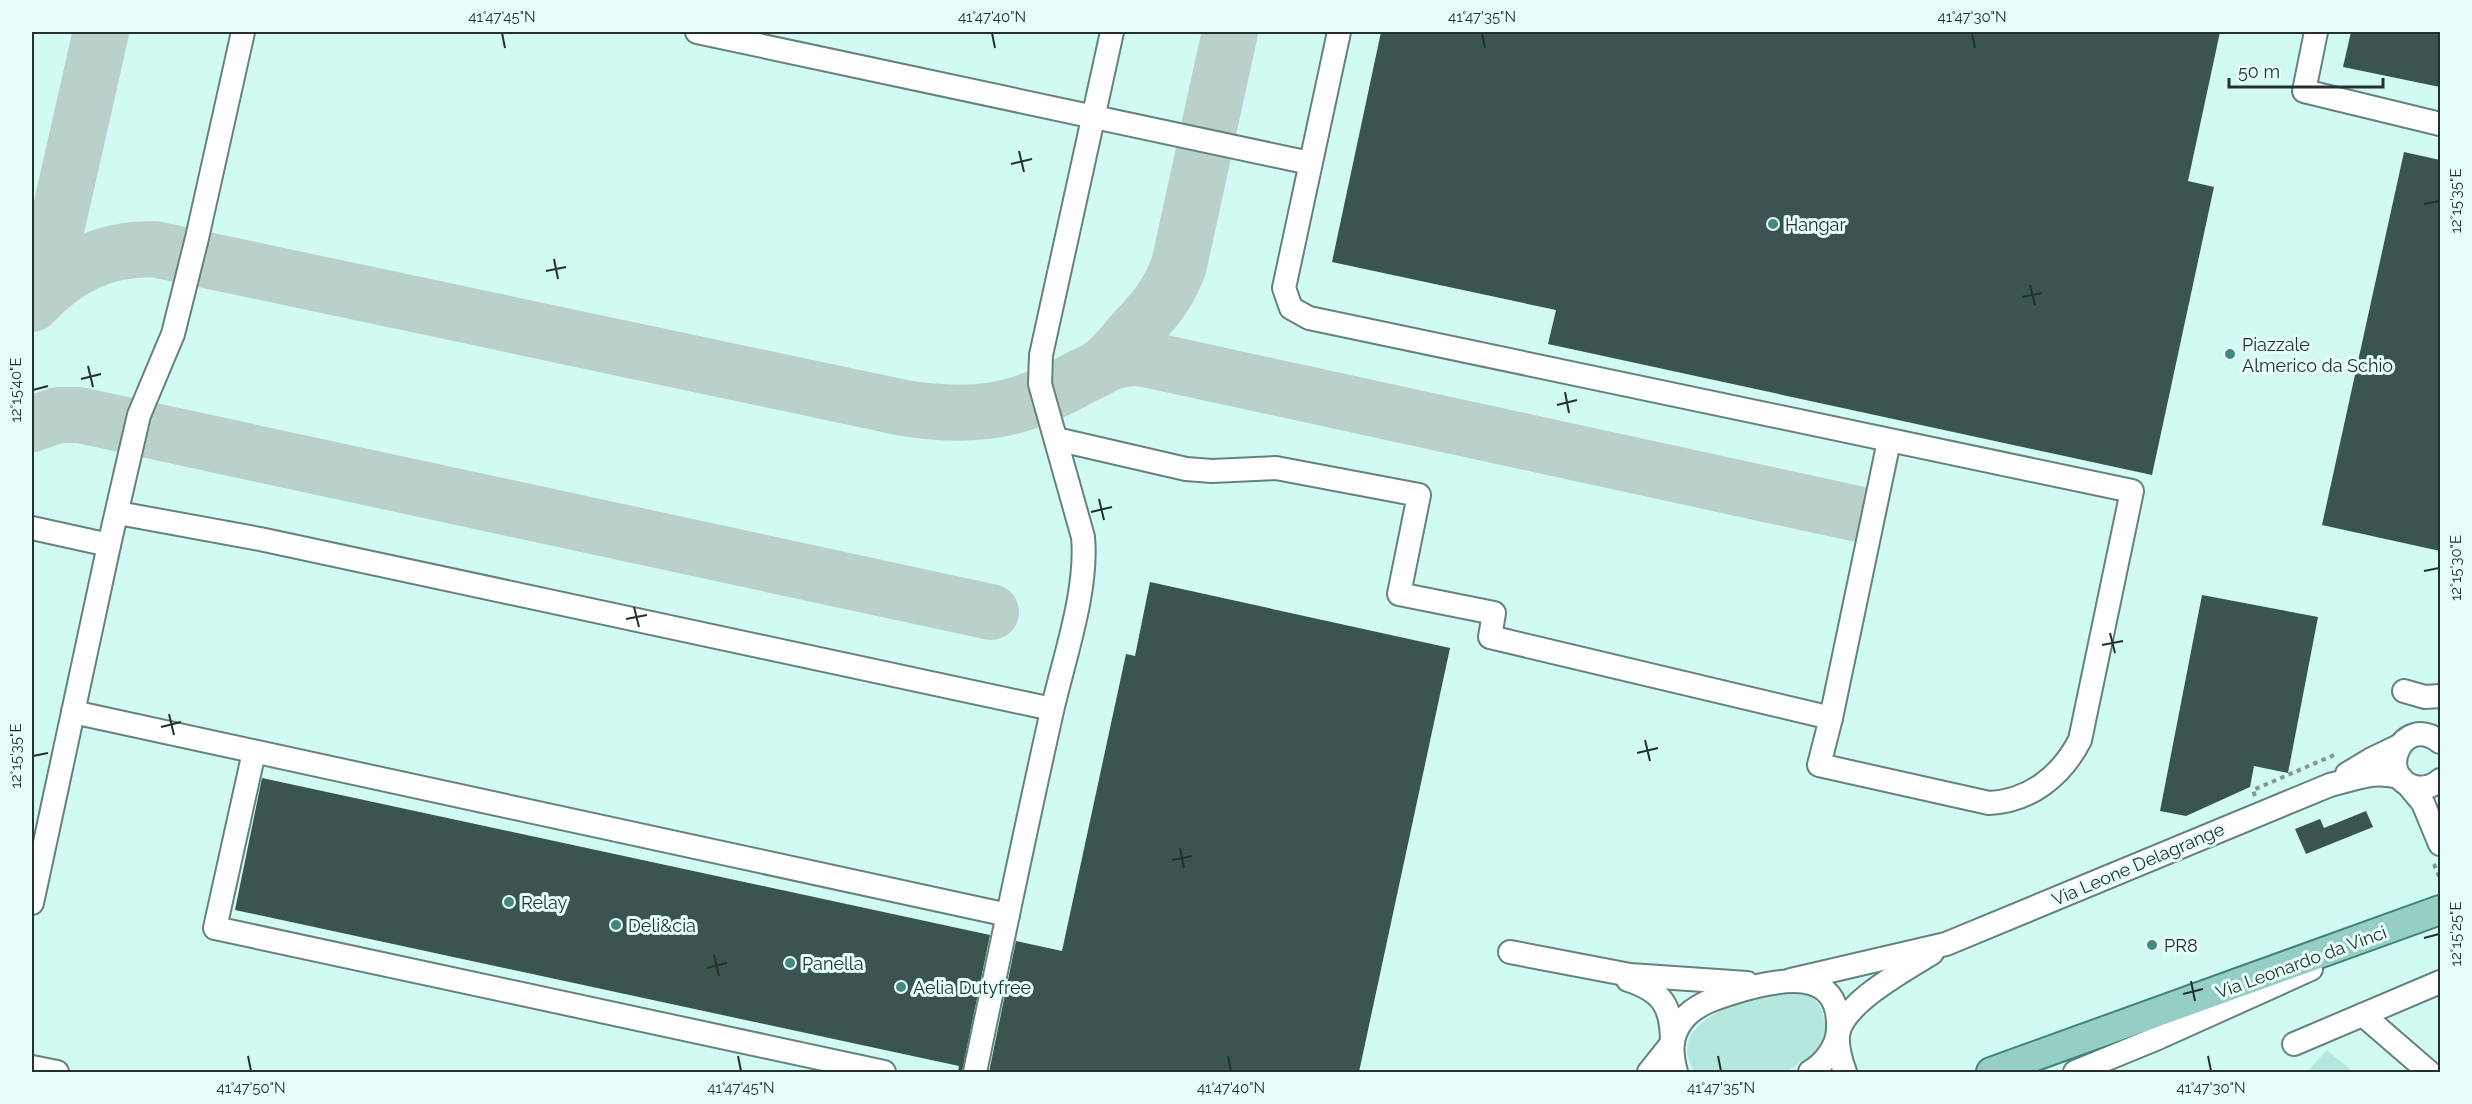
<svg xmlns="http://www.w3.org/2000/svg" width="2472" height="1104" font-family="Raleway,sans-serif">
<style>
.built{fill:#d1faf2}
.green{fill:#b4e7dd}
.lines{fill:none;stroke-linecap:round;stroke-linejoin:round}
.taxiway{stroke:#bad0cb;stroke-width:56}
.building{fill:#3a544f}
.minor-casing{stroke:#66827d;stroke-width:26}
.major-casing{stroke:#408278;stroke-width:32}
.path{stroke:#869895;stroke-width:4;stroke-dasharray:4.5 4.5;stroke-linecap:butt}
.minor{stroke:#fff;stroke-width:22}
.major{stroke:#95cec5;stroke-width:28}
.ticks{fill:none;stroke:#25312f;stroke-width:2}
.poi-dot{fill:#43887e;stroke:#e6fef9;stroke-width:2}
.labels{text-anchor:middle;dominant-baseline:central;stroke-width:6;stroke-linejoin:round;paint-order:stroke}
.poi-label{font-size:18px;fill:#25312f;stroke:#e6fef9;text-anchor:start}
.street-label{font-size:18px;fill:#25312f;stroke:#e6fef9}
.neatline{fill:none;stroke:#25312f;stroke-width:2}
.ticks-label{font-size:15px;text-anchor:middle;fill:#25312f}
</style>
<rect width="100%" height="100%" fill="#e6fef9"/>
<rect class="built" x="32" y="32" width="2408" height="1040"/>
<g class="green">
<path d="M1781 989C1816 992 1824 1002 1826 1037L1811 1056 1785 1072H1695C1661 1020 1747 1001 1781 989Z"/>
<polygon points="2327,1050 2353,1072 2307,1072"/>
</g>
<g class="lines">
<g class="taxiway">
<polyline points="32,295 57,226 101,32"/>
<path d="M32 304C67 267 102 249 154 249L904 408C974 419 1019 412 1081 377 1087 374 1095 371 1101 367 1113 358 1124 344 1133 333 1155 310 1168 295 1179 265L1230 32"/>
<path d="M1102 366C1119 359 1131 356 1150 360L1858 514"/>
<polyline points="32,424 58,415 79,415 991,612"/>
</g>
</g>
<g class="building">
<polygon points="1381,32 2220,32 2188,181 2214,187 2152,475 1548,344 1556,310 1332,262"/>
<polygon points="2351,32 2440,32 2440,87 2343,67"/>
<polygon points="2404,152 2440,160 2440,551 2322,525"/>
<polygon points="1150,582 1450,648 1359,1072 989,1072 1016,941 1062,951 1126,654 1135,656"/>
<polygon points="2202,595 2318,617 2288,773 2254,766 2250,787 2186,816 2160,811"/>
<polygon points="262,778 990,935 962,1072 958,1072 959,1066 235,910"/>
<polygon points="2366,811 2373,827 2306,854 2295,829 2320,819 2324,828"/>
</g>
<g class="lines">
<defs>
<g id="minor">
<polyline points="697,32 1310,163"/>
<polyline points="2316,32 2304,91 2440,124"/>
<path d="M1056 439 1186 469 1212 471 1276 468 1419 495 1399 594 1494 613 1490 637 1831 718 1819 765 1989 803C2031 801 2062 775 2080 740L2132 491 1309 318 1291 308 1284 288 1339 32"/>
<polyline points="118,513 260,539 1052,709"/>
<polyline points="32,528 109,545"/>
<polyline points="2404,691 2425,697 2440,696"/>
<polyline points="73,712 1008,915"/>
<polyline points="1831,718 1889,441"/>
<path d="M2440 742C2402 712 2375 777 2415 787 2425 789 2433 786 2440 780"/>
<polyline points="254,752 215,928 884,1072"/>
<polyline points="2347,774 2372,759 2399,746"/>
<polyline points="2408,785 2423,803 2440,844"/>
<polyline points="32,903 109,545 139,415 173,334 197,238 243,32"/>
<polyline points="1510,952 1630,975 1747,983"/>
<path d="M1628 980C1662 991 1672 1006 1672 1042"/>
<path d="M1791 980 1946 944 2330 785C2355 779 2377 769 2401 778"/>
<polyline points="2363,1015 2429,1072"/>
<polyline points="2294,1044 2440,982"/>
<polyline points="32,1067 57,1072"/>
<path d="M975 1072C1000 952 1025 831 1052 711 1064 658 1088 591 1083 537L1040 384 1041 355 1112 32"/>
<polyline points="1649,1072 1672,1043"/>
<path d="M1676 1072C1671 1053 1670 1037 1682 1021 1695 1003 1722 996 1742 990 1781 979 1840 967 1838 1028 1838 1046 1825 1063 1810 1072"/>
<path d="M1845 1072C1841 1061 1837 1047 1838 1035 1842 1003 1907 969 1932 953"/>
<polyline points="2075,1072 2158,1038 2311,969"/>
</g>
<polyline id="major" points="1991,1072 2440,910"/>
</defs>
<use href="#minor" class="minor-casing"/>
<use href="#major" class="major-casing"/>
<g class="path">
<polyline points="2255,796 2253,790 2334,755"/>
<polyline points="2434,864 2440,879"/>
</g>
<use href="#minor" class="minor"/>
<use href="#major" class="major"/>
</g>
<path class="ticks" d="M502 33 505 48M992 33 995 48M1482 33 1485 48M1972 33 1975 48M1019 151 1024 172M1011 164 1032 159M2424 204 2439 201M554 259 558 279M546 271 566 267M2030 285 2035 305M2022 297 2042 293M88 366 93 387M81 379 101 374M33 390 48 386M1565 392 1569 413M1557 405 1577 400M1099 499 1104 520M1091 512 1112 507M2424 571 2439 568M634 607 639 627M626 619 647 615M2110 633 2115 653M2102 645 2123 641M169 714 174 735M161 727 181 722M1645 740 1650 761M1637 753 1658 748M33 756 48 753M1180 848 1184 868M1172 860 1192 856M2424 938 2439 934M714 955 719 976M707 968 727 963M2191 981 2195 1001M2183 994 2203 989M248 1056 251 1071M738 1056 741 1071M1228 1056 1231 1071M1718 1056 1721 1071M2208 1056 2211 1071"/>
<g class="poi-dot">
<circle cx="1773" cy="224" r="6"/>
<circle cx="2230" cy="354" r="6"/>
<circle cx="509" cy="902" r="6"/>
<circle cx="616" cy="925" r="6"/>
<circle cx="2152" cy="945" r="6"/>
<circle cx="790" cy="963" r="6"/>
<circle cx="901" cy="987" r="6"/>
</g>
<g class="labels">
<g class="poi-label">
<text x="1785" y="224">Hangar</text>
<text x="2242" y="344">Piazzale<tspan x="2242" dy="21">Almerico da Schio</tspan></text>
<text x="521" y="902">Relay</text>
<text x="628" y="925">Deli&amp;cia</text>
<text x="2164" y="945">PR8</text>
<text x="802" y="963">Panella</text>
<text x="913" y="987">Aelia Dutyfree</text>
</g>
<g class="street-label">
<text transform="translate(2138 864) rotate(-23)">Via Leone Delagrange</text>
<text transform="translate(2301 962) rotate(-20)">Via Leonardo da Vinci</text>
</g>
</g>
<rect width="2472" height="1104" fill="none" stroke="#e6fef9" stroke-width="66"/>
<path d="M2229 78v9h154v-9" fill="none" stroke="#25312f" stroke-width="3"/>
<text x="2238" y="78" font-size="18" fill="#25312f" stroke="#e6fef9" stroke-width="4.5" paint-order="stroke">50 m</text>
<rect x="33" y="33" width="2406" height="1038" class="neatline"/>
<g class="ticks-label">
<text x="502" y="22">41°47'45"N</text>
<text x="992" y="22">41°47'40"N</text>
<text x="1482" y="22">41°47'35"N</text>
<text x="1972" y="22">41°47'30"N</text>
<text transform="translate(2456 201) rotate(-90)" y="5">12°15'35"E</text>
<text transform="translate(16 390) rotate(-90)" y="5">12°15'40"E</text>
<text transform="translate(2456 568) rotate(-90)" y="5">12°15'30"E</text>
<text transform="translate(16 756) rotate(-90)" y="5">12°15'35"E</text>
<text transform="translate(2456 934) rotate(-90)" y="5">12°15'25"E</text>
<text x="251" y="1093">41°47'50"N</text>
<text x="741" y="1093">41°47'45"N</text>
<text x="1231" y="1093">41°47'40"N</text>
<text x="1721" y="1093">41°47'35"N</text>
<text x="2211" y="1093">41°47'30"N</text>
</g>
</svg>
